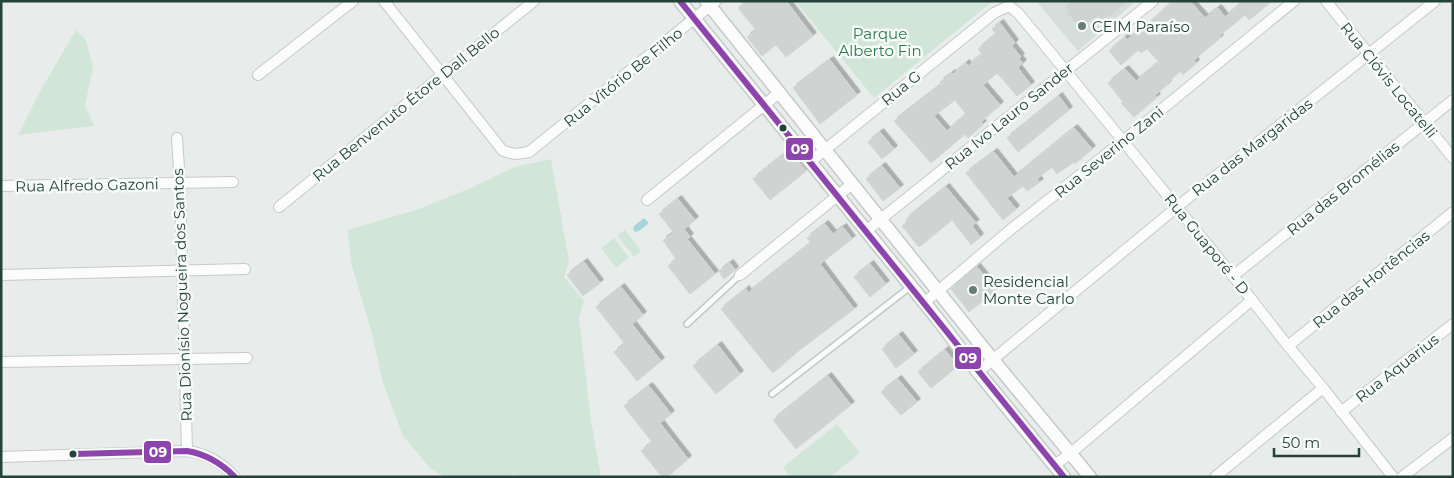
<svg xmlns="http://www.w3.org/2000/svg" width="1454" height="478" font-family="Montserrat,sans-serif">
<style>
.built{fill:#d6dedb}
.green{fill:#d1e6d8}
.water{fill:#a9d4db}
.building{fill:#cfd4d2;stroke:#d1d6d4;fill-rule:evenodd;filter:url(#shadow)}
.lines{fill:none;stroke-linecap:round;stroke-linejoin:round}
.service-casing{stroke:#c5cac8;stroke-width:8}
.minor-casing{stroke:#c5cac8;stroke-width:12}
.tertiary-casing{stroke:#c5cac8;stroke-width:15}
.service{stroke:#fcfcfc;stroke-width:5}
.minor{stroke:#fcfcfc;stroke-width:10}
.tertiary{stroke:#fcfcfc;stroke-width:12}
.bus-1-casing{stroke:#f7fbf9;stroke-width:10}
.bus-1{stroke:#8e44ad;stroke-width:6}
.poi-dot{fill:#697e78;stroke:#f7fbf9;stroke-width:2}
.bus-dot{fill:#24423a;stroke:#f7fbf9;stroke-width:2}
.labels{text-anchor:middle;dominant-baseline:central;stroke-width:5;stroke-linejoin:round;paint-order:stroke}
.poi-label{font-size:15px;fill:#24423a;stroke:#f7fbf9;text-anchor:start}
.park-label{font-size:15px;fill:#2d7a4b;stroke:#f7fbf9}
.street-label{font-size:15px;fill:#24423a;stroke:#f7fbf9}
.line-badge{stroke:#f7fbf9;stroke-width:2}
.badge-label{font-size:14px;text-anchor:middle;font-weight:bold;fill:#fff}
</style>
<defs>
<filter id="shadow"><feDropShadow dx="3.5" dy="-3.5" stdDeviation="0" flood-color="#0004"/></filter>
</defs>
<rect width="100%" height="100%" fill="#e8edeb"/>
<polygon class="built" points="1036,1 1136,1 1078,51"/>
<g class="green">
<polygon points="795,1 993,1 874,98"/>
<polygon points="76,30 86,40 93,67 85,105 94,126 18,135 39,93"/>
<polygon points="551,159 569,261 564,277 584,301 579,318 591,420 601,477 518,477 515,475 494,477 445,477 430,468 403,436 383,383 372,334 352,266 347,230 416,210 473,187 514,167"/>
<polygon points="625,230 641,251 634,257 617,235"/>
<polygon points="614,238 629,257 616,268 601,248"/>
<polygon points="837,424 860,453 830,477 790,477 783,467"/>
</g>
<polygon class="water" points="644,218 648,222 648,224 639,231 635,232 633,229 634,226"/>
<g class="building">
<polygon points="746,1 786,1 813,36 786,57 776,45 762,56 747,37 756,30 738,8"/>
<polygon points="1072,1 1127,1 1103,21 1098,15 1085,25 1083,22 1081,24 1078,20 1075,22 1067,12 1070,10 1066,6"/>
<polygon points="1173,1 1190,1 1205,18 1218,8 1225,17 1244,1 1272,1 1249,20 1245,15 1219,36 1220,38 1194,60 1196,63 1183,75 1180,71 1167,83 1168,84 1155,95 1157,97 1134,117 1121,103 1123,102 1108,83 1125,69 1136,81 1159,62 1147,49 1141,53 1138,50 1121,65 1109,51 1125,37 1127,40 1145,27"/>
<path d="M1000 23 1015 43 1012 46 1021 57 1019 59 1023 63 1018 68 1031 85 1017 96 997 73 983 85 1000 105 981 122 983 124 968 138 965 134 931 163 894 121 942 84 940 82 952 73 953 74 966 63 968 66 982 54 978 49 996 34 992 29ZM955 100 966 114 947 131 934 116Z"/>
<polygon points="830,60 857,95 820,124 793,88"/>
<polygon points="1059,96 1069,110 1018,152 1007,138"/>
<polygon points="1074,128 1092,149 1075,164 1074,162 1057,174 1052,167 1037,179 1040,182 1027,191 1023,186 1007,198 1016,209 1003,220 966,173 994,152 1014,177"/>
<polygon points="880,132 894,149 882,159 868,142"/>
<polygon points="789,150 806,171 770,200 753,179"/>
<polygon points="882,166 900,188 883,201 866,179"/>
<polygon points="946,187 976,223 972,226 980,237 971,245 952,220 919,247 902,226 908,221 906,219"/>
<polygon points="678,199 695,220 684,229 690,237 687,239 715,274 690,294 668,266 676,259 663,240 674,233 659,214"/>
<polygon points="825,224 833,234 843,227 852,239 820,264 854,309 797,352 773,373 721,309 746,289 748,293 811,243 807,238"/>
<polygon points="584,262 600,283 583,296 567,275"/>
<polygon points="730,263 735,270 724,279 719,271"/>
<polygon points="870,264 886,284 870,297 854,277"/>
<polygon points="977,267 996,290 969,312 951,289"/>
<polygon points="621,287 643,315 632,324 661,361 637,381 614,352 625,344 596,307"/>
<polygon points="899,335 914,354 896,368 882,349"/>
<polygon points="718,345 740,374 716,394 693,366"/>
<polygon points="945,350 958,366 931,388 918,372"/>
<polygon points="828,376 851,405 796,449 773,420"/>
<polygon points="898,379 917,402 901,415 881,392"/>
<polygon points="649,386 671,414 660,423 688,459 667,477 662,477 641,451 652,442 624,406"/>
</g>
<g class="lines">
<defs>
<g id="service">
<polyline points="687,324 740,275"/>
<polyline points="772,394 910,287"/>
</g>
<g id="minor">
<polyline points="384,1 503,151 515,154 529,152 716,1"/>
<polyline points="1326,1 1453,158"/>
<polyline points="258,75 353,1"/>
<polyline points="177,138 180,183 187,451"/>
<polyline points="810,162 994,13 1009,6 1018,13 1042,42 1123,141 1233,276 1288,346 1323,388 1393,477"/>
<polyline points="1,186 233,182"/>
<polyline points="647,200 779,93"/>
<polyline points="279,207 534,1"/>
<polyline points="866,231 1153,1"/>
<polyline points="1,275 245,269"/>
<polyline points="740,275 852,184"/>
<polyline points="1233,276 1453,100"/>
<polyline points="924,303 1010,230 1123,141 1294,1"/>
<polyline points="1288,346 1453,212"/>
<polyline points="1,362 247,358"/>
<polyline points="978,372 1177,207 1435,1"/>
<polyline points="1341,412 1453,324"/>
<path d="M1 457 187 451C206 453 222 463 235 477"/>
<polyline points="1055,465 1071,453 1252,300"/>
<polyline points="1215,477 1323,388"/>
<polyline points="1402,477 1453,438"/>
</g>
<g id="tertiary">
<polyline points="680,1 936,317 978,372 1064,477"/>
<polyline points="706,1 993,360 1090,477"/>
</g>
</defs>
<use href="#service" class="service-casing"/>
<use href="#minor" class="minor-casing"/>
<use href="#tertiary" class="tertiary-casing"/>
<use href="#service" class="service"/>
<use href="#minor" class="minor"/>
<use href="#tertiary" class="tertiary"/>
<defs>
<g id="bus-1">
<polyline points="680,1 1064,477"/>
<path d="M73 454 187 451C206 454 221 463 235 477"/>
</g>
</defs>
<use href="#bus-1" class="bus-1-casing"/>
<use href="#bus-1" class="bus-1"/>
</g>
<g class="poi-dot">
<circle cx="1082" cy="26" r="5"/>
<circle cx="973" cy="290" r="5"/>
</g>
<g class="bus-dot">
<circle cx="783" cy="128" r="4.5"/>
<circle cx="73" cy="454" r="4.5"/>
</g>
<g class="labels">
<g class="poi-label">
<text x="1092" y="26">CEIM Paraíso</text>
<text x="983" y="281">Residencial<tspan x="983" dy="17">Monte Carlo</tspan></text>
</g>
<g class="park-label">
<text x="880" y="33">Parque<tspan x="880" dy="17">Alberto Fin</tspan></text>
</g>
<g class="street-label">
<text transform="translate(623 77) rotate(-39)">Rua Vitório Be Filho</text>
<text transform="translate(1389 80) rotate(51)">Rua Clóvis Locatelli</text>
<text transform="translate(901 88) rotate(-39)">Rua G</text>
<text transform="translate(406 104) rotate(-39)">Rua Benvenuto Étore Dall Bello</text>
<text transform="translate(1009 116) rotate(-39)">Rua Ivo Lauro Sander</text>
<text transform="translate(1252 147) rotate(-38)">Rua das Margaridas</text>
<text transform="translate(1109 152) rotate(-39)">Rua Severino Zani</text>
<text transform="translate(87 185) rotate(-1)">Rua Alfredo Gazoni</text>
<text transform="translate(1343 188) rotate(-39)">Rua das Bromélias</text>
<text transform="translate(1207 244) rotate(51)">Rua Guaporé - D</text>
<text transform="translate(1371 279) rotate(-39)">Rua das Hortências</text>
<text transform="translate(182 295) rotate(-92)">Rua Dionísio Nogueira dos Santos</text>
<text transform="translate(1397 368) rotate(-38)">Rua Aquarius</text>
</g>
</g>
<g class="line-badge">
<rect x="785" y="137" width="29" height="24" rx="5" fill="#8e44ad"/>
<rect x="954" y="346" width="28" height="24" rx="5" fill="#8e44ad"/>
<rect x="143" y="440" width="29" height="24" rx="5" fill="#8e44ad"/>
</g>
<g class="badge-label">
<text x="800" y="154">09</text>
<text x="968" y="363">09</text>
<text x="158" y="457">09</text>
</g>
<rect width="1454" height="478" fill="none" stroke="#24423a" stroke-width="5"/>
<path d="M1274 448v8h85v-8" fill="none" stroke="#24423a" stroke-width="2.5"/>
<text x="1282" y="448" font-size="15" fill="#24423a" stroke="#f7fbf9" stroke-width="4" paint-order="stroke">50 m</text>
</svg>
